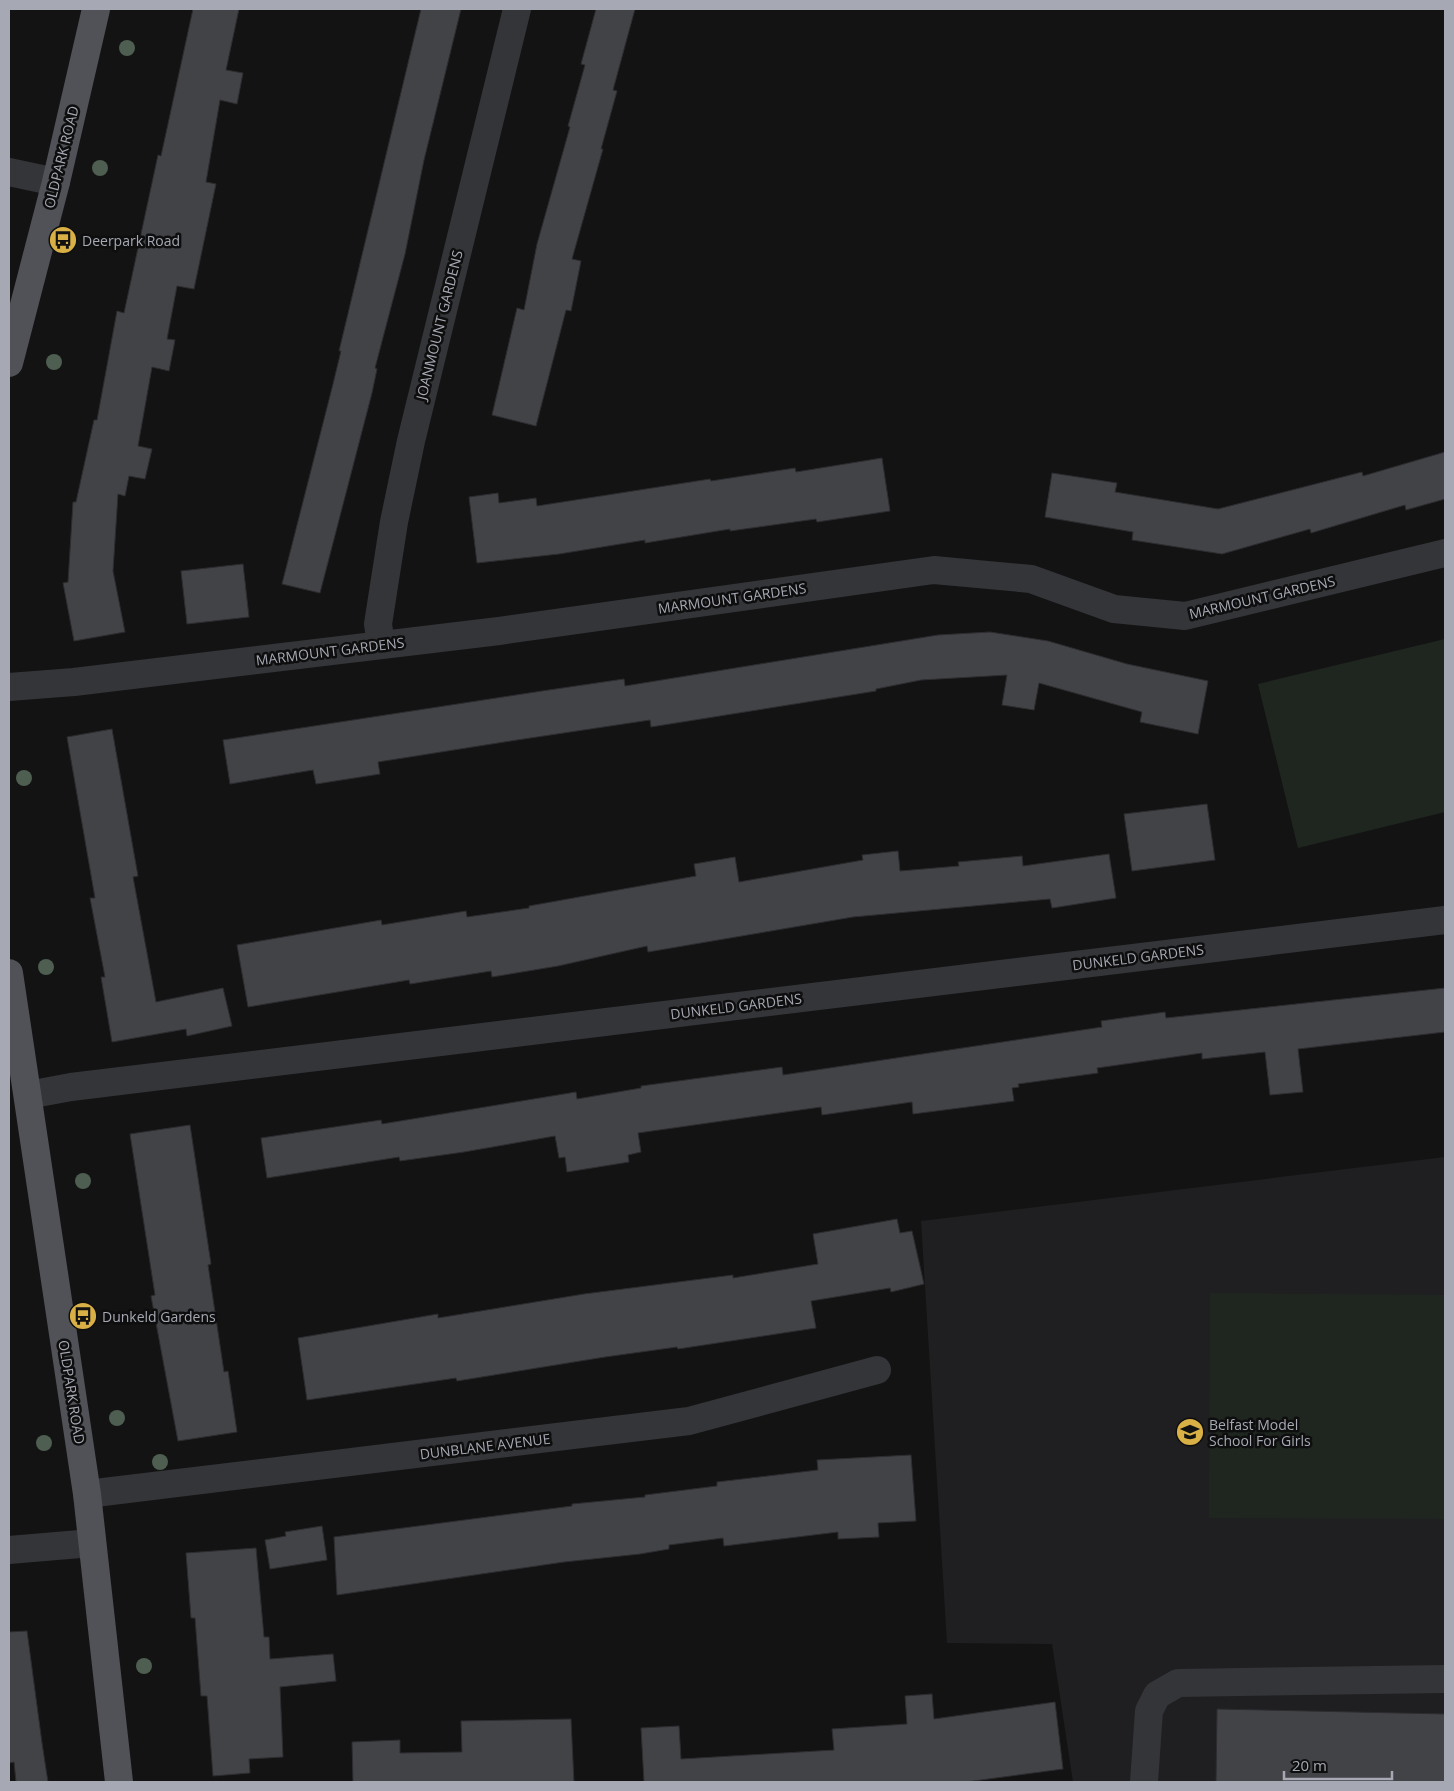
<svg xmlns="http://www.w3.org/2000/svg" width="1454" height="1791" font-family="'Open Sans',sans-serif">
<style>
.built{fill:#1f1f21}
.green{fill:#1f2620}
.building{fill:#424347;stroke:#2d2d30}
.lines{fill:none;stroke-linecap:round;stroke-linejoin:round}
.minor{stroke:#343538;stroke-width:28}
.major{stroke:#515257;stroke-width:28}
.tree{fill:#4e5e51}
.labels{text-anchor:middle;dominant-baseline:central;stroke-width:5;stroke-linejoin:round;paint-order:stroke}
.street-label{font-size:14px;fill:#a6a9b3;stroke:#0e0e0f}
.poi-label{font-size:14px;fill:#a6a9b3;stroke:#0e0e0f;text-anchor:start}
</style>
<rect width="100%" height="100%" fill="#131314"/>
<polygon class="built" points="1445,1157 1445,1782 1073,1782 1052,1644 947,1643 921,1221"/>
<g class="green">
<polygon points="1445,639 1445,812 1298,848 1258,684"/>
<polygon points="1210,1293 1445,1295 1445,1519 1209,1518"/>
</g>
<g class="building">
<polygon points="193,9 239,9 226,70 243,73 237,104 220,100 206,182 216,184 194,289 177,286 167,339 175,340 169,371 152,367 138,446 152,449 145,479 129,476 125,496 118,494 113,571 125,632 74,641 63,583 68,582 73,502 76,502 94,420 97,420 117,311 124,313 158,155 161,156"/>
<polygon points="421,9 461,9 424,160 405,254 375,368 377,369 372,393 320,593 282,584 333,384 341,351 339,351"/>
<polygon points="596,9 635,9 613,90 617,91 601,149 603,149 572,259 581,261 571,311 566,310 536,426 492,415 517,308 524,310 537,244 570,127 568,126 585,65 581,64"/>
<polygon points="1445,452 1445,499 1406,510 1405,505 1311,533 1310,529 1222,554 1132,540 1133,532 1045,517 1052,473 1117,483 1115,492 1218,509 1362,472 1363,476"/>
<polygon points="882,458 890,511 817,522 816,519 730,531 730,529 645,543 645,540 559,554 477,563 469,497 498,493 499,503 536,498 537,506 710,479 711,481 795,468 796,472"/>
<polygon points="243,564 249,617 187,624 181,571"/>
<polygon points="990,632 1048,641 1127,664 1208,681 1198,734 1140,722 1142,712 1039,683 1034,710 1002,705 1007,675 921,680 876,689 876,691 651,727 650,720 517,740 378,762 380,774 316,784 313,770 230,784 223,740 542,691 624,679 625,686 938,635"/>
<polygon points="112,729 138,876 133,877 156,1002 223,988 232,1026 187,1036 186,1029 112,1042 101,977 105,977 90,898 95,898 67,737"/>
<polygon points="1207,804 1215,860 1132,871 1124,814"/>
<polygon points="898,851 900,871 959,866 958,862 1022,856 1023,866 1109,854 1116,898 1052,908 1050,899 853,917 648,952 647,946 558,966 492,977 491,971 410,984 409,980 248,1007 237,945 381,920 382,925 466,911 467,917 529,908 529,906 696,876 694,864 735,857 739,882 863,860 862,855"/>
<polygon points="1445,988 1445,1032 1298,1049 1303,1092 1270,1095 1265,1052 1202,1059 1202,1053 1097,1068 1098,1073 1018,1084 1019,1087 1012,1088 1014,1101 913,1114 912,1102 822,1115 821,1107 638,1133 641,1152 628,1155 629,1162 567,1172 565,1157 559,1158 555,1136 464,1152 400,1161 399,1157 267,1178 261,1138 381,1120 382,1124 576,1092 577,1099 641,1088 641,1086 782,1067 783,1075 1102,1027 1101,1021 1165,1012 1166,1018"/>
<polygon points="190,1125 211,1264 208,1265 224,1372 228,1371 237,1432 178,1441 151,1296 155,1295 130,1134"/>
<polygon points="897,1219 900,1233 912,1231 924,1284 891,1292 890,1288 811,1301 816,1328 678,1349 677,1347 605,1357 457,1381 456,1378 307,1400 298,1338 438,1314 438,1318 584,1294 733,1275 733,1278 818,1264 813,1234"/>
<polygon points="911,1455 916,1521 878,1523 879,1537 838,1539 838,1532 724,1546 723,1538 669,1545 669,1549 640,1554 564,1562 337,1595 334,1537 572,1506 572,1504 645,1497 645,1495 717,1486 717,1482 818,1470 817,1460"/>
<polygon points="322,1526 327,1560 270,1569 265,1540 286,1536 285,1532"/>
<polygon points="256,1548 264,1637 269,1637 270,1659 333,1654 336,1681 280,1687 283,1757 249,1759 250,1773 213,1776 207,1696 201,1696 195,1618 191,1618 186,1553"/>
<polygon points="27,1631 42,1743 48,1782 16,1782 14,1762 9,1763 9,1632"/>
<polygon points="932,1694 934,1719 1055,1702 1063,1769 966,1782 644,1782 641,1728 679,1726 681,1759 834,1750 832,1729 907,1724 905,1696"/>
<polygon points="1217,1709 1445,1714 1445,1782 1216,1782"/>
<polygon points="571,1719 574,1782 353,1782 352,1742 400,1740 400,1753 462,1752 461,1721"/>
</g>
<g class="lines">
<g class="minor">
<polyline points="9,172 56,182"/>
<polyline points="381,645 378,624 394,522 411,441 517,9"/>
<polyline points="9,687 74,682 499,631 934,570 1031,579 1114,609 1185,616 1445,553"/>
<polyline points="28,1095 71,1087 1445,920"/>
<polyline points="87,1494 689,1421 877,1370"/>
<polyline points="9,1550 92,1543"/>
<polyline points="1144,1782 1149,1711 1157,1695 1178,1683 1445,1679"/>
</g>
<g class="major">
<polyline points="9,363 56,182 96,9"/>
<polyline points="9,973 87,1494 119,1782"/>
</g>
</g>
<g class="tree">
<circle cx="127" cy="48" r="8"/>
<circle cx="100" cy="168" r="8"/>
<circle cx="54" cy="362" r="8"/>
<circle cx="24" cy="778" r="8"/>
<circle cx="46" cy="967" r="8"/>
<circle cx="83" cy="1181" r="8"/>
<circle cx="117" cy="1418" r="8"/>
<circle cx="44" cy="1443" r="8"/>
<circle cx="160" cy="1462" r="8"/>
<circle cx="144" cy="1666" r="8"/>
</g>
<defs>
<symbol id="bus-disc" viewBox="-11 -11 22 22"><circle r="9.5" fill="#d9b045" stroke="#0e0e0f"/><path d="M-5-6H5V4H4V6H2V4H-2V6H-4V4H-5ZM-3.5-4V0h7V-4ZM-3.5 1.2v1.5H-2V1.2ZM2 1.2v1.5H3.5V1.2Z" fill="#111"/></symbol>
<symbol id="school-disc" viewBox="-11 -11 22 22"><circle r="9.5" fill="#d9b045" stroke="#0e0e0f"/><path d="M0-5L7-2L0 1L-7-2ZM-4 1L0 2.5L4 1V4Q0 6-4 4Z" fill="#111"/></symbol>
</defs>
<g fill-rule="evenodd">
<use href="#bus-disc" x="47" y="224" width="32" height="32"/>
<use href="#bus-disc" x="67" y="1300" width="32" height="32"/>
<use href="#school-disc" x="1174" y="1416" width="32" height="32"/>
</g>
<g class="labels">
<g class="street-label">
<text transform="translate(61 157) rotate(-76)">OLDPARK ROAD</text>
<text transform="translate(439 325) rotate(-76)">JOANMOUNT GARDENS</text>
<text transform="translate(1262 597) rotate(-13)">MARMOUNT GARDENS</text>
<text transform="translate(732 598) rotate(-8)">MARMOUNT GARDENS</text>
<text transform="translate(330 651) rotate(-7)">MARMOUNT GARDENS</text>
<text transform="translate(1138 957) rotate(-7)">DUNKELD GARDENS</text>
<text transform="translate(736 1006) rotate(-7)">DUNKELD GARDENS</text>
<text transform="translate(72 1392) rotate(81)">OLDPARK ROAD</text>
<text transform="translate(485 1446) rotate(-7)">DUNBLANE AVENUE</text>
</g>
<g class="poi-label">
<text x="82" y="240">Deerpark Road</text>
<text x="102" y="1316">Dunkeld Gardens</text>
<text x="1209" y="1424">Belfast Model<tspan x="1209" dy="16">School For Girls</tspan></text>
</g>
</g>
<rect width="1454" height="1791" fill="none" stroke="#a6a9b3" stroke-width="20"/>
<path d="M1284 1771v8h108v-8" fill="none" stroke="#a6a9b3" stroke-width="2.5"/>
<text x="1292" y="1771" font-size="15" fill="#a6a9b3" stroke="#0e0e0f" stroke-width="4" paint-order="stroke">20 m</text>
</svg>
